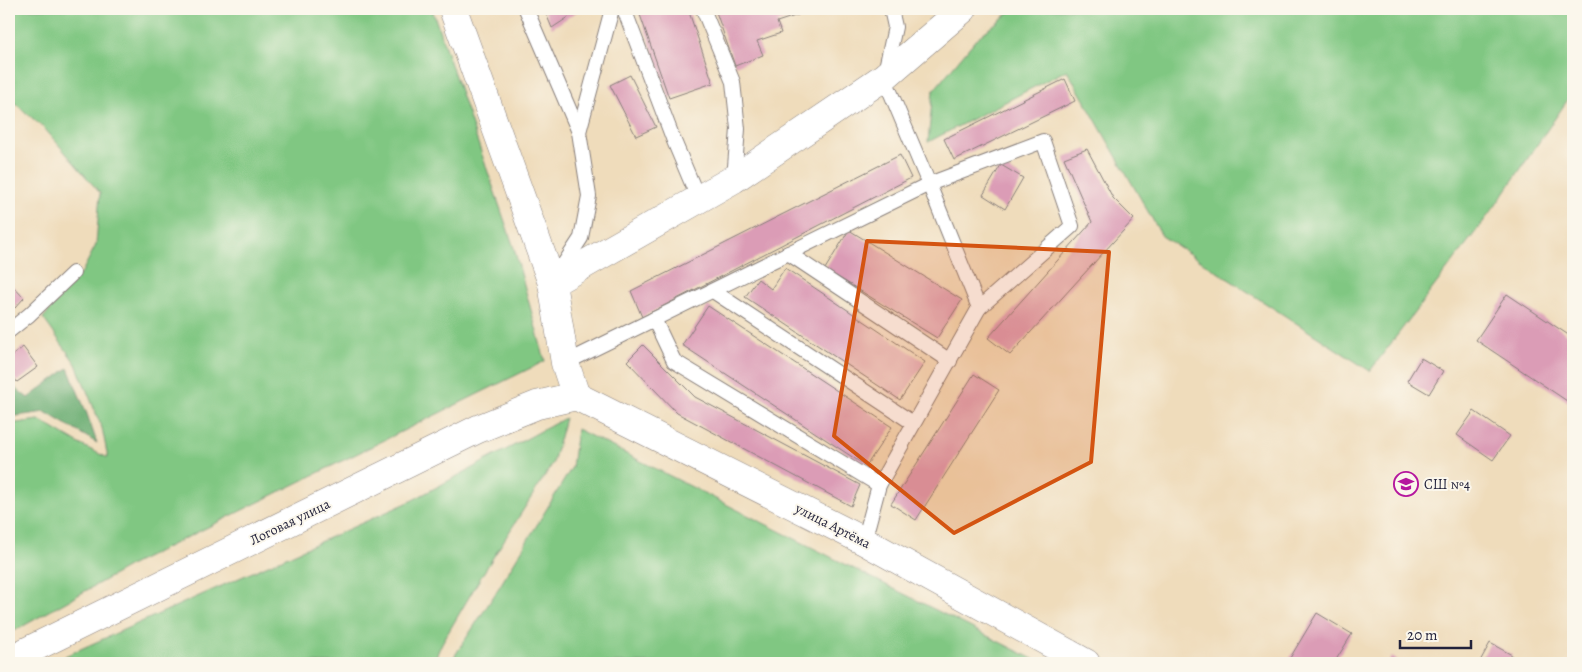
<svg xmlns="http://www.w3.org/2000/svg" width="1582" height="672" font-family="Alegreya,serif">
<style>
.green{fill:#80c782;stroke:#51745e}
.forest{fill:#68ac70;stroke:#456756}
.building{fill:#db9cb6}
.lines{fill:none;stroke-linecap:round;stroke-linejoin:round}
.lane-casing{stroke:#887f7b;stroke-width:16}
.street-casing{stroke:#887f7b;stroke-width:29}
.secondary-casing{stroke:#887f7b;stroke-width:29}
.lane{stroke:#fff;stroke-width:14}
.street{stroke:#fff;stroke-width:28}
.secondary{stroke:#fff;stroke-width:28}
.marked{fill:#d45411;fill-opacity:0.2;stroke:#d45411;stroke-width:4;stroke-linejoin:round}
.labels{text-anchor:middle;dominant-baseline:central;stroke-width:4;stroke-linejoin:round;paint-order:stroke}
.poi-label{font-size:14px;fill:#22223b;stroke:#fbf7ec;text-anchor:start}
.street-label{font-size:14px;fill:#22223b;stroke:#fbf7ec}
</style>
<rect width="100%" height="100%" fill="#fbf7ec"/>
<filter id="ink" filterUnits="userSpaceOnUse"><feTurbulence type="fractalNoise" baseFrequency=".02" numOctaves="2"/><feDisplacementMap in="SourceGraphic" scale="10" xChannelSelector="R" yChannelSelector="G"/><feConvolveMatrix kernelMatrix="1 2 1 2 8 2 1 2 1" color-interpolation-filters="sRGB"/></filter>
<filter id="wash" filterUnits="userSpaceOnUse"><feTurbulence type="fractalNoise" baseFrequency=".0096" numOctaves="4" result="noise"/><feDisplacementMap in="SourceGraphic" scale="20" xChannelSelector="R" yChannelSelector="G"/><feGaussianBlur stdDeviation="1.12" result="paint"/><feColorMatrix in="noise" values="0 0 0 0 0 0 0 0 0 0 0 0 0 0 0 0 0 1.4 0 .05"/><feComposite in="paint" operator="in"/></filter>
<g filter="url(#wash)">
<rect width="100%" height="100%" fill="#efdcbb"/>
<g class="green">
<polygon points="9,9 432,9 514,248 545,361 135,563 9,634 9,424 39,420 81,445 108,458 102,428 76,364 43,318 82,272 96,245 100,193 45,129 9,98"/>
<polygon points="1014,9 1573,9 1573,92 1496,205 1370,371 1162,236 1067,70 928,142 933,91 977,38"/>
<polygon points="565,418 553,463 482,575 442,643 433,663 76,663 65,656 409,502"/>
<polygon points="577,429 1041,663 450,663 495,594 572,467"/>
</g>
<polygon class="forest" points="68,368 87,414 97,443 45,412 9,417 9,383 28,398"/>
<g id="blocks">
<g class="building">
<polygon points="544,9 581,9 552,28"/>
<polygon points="638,9 688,9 713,83 669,98"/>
<polygon points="715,9 816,9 777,22 781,33 757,41 763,55 735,66"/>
<polygon points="630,75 656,127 636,136 610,85"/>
<polygon points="1065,79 1075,101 954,160 944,139"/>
<polygon points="1087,149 1113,198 1134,219 1010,355 988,338 1092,222 1064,158"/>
<polygon points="900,155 911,178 642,317 631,291"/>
<polygon points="1001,165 1023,178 1005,209 983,195"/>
<polygon points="849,230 962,300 937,338 825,269"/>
<polygon points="785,268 925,362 900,400 745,297 758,279 771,289"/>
<polygon points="9,282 24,298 15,308 9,302"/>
<polygon points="1507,294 1573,338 1573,405 1476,340"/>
<polygon points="708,306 892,427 866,466 682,345"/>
<polygon points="643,345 695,397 860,485 851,506 677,413 627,361"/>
<polygon points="23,347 38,367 17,382 9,371 9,358"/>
<polygon points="1421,358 1443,371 1429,394 1407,381"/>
<polygon points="974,374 999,390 916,520 891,504"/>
<polygon points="1474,411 1510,436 1493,460 1457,435"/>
<polygon points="1317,613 1352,634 1334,663 1287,663"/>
<polygon points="1490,643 1512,655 1507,663 1479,663"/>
<polygon points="1391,657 1401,663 1388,663"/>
</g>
</g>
</g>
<g filter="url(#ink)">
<use href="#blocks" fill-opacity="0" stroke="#887f7b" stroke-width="1"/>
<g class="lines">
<defs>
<g id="lane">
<polyline points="526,9 579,132"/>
<polyline points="624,9 674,141 698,198"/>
<polyline points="703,9 733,82 738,129 734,179"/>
<polyline points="891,9 895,27 884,77 929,184 1043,141 1072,226 979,308"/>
<polyline points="788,253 950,361"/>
<polyline points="558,273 581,238 589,196 579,132 612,9"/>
<polyline points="713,291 913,423"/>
<polyline points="654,319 674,361 879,485"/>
<polyline points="9,331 29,315 73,273"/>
<polyline points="565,363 929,184 979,308 879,485 864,541"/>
</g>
<g id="street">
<polyline points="453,9 552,283 565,363 576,396"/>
<polyline points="552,283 734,179 884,77 963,9"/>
</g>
<polyline id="secondary" points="9,660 478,429 537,405 576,396 864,541 1086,663"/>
</defs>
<use href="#lane" class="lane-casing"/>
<use href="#street" class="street-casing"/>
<use href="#secondary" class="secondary-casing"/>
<use href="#lane" class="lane"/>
<use href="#street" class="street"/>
<use href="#secondary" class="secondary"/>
</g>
</g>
<path class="marked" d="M867 241 1109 252 1091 462 954 533 834 436Z"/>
<defs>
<symbol id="school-ring" viewBox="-11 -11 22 22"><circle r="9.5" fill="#fbf7ec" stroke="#b5179e" stroke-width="1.5"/><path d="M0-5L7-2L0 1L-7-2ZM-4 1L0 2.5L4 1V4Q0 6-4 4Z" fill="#b5179e"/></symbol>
</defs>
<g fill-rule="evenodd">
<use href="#school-ring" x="1392" y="470" width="28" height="28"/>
</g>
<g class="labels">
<g class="poi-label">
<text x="1424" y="484">СШ №4</text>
</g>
<g class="street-label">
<text transform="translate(290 522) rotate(-26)">Логовая улица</text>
<text transform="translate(833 526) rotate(27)">улица Артёма</text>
</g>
</g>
<rect width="1582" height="672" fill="none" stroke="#fbf7ec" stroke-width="30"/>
<path d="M1400 640v8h71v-8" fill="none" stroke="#22223b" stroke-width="2.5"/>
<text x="1407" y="640" font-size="15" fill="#22223b" stroke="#fbf7ec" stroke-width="4" paint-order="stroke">20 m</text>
</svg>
